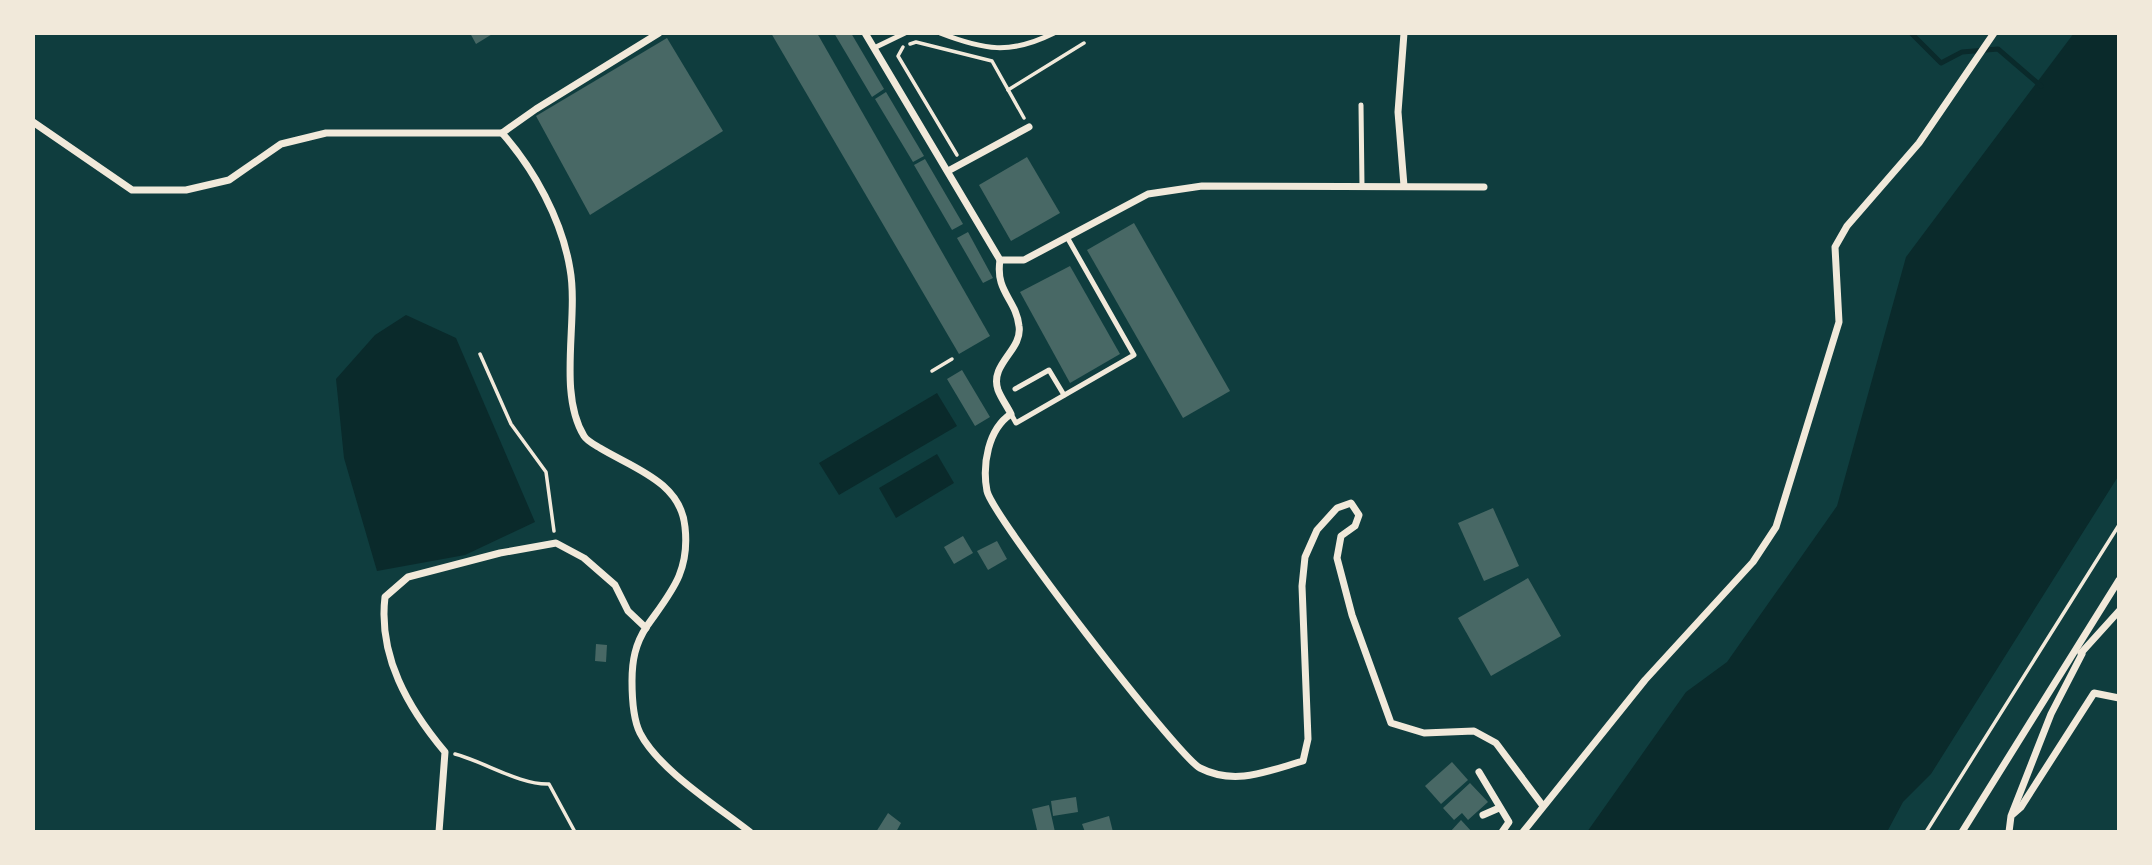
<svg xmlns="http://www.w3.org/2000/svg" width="2152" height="865" font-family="'DejaVu Sans',sans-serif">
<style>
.water{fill:#0a2a2b}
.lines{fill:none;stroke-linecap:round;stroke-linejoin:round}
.stream{stroke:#0a2a2b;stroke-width:5}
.building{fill:#486865}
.path{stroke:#f1e9da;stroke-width:3.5}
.service{stroke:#f1e9da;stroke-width:5}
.minor{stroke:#f1e9da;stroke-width:7}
</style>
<rect width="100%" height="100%" fill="#0f3d3e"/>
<g class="water">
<polygon points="2074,33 2119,33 2119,475 1931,774 1903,802 1887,832 1587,832 1686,692 1727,662 1837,506 1906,257"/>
<polygon points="406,315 456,338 535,522 465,555 377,571 344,458 336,379 375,335"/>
<polygon points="937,393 957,426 839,495 819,463"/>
<polygon points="937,454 954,483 896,518 879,488"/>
</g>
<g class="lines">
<polyline class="stream" points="1911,33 1941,63 1962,52 1998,49 2041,86"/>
</g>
<g class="building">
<polygon points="470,33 494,33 476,44"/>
<polygon points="771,33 817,33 990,336 959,354"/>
<polygon points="834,33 851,33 884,89 872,97"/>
<polygon points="667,38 723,131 590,215 536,116"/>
<polygon points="886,92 924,156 913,162 875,99"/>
<polygon points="1027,157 1060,213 1011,241 979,185"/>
<polygon points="925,159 963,224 952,230 914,165"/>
<polygon points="1134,223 1230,391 1183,418 1087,250"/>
<polygon points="968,232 993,278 983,283 957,238"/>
<polygon points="1070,266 1120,354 1070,383 1020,292"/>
<polygon points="962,370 990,417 975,426 947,379"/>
<polygon points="1493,508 1519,566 1484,581 1458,523"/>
<polygon points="963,536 973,553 954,564 944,547"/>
<polygon points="997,541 1007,559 988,570 977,551"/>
<polygon points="1528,578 1561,636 1491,676 1458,618"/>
<polygon points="596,644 607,645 606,662 595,661"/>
<polygon points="1452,762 1468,780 1441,804 1425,786"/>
<polygon points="1470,783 1488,802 1468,820 1462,813 1454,820 1443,808"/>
<polygon points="1076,797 1078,812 1053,816 1051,801"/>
<polygon points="1049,805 1055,832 1032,832 1037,830 1032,809"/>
<polygon points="888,813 901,823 896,832 876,832"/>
<polygon points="1109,816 1113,832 1085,832 1082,824"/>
<polygon points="1461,820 1472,832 1450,832"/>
</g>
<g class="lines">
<g class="path">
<polyline points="910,44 916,42 992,61 1024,118"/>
<polyline points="903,47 898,56 957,155"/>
<polyline points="1008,90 1084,43"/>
<polyline points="480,354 511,424 546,472 554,531"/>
<polyline points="932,371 952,359"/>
<path d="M455 754C485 762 520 785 549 784L575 832"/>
<polyline points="1926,832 2119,525"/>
</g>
<g class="service">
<path d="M940 33C984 50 1010 55 1054 33"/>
<polyline points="874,48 905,33"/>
<polyline points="1361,105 1362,186"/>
<polyline points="1015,389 1049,370 1064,395"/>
<polyline points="1011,414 1016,423 1134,355 1067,237"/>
</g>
<g class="minor">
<polyline points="865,33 1000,260 1024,260 1148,194 1202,186 1484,187"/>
<polyline points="1404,33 1398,112 1404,186"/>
<polyline points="33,122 132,190 186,190 229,180 281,144 326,133 502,133 536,109 659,33"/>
<path d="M502 133C534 169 562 220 570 269 579 318 557 392 584 436 587 441 595 445 600 448 633 468 681 482 685 527 690 572 671 592 647 626 635 644 632 661 632 681 632 696 633 719 640 733 659 770 717 806 750 832"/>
<polyline points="948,171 1029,127"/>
<path d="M1000 260C995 292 1016 299 1019 326 1023 350 989 364 998 390 1001 398 1007 406 1011 414 988 429 982 465 987 491 992 516 1178 757 1200 768 1235 786 1268 771 1303 761L1308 739 1302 586 1305 557 1317 530 1337 508 1351 503 1359 515 1355 526 1341 536 1337 558 1352 615 1391 723 1424 733 1474 731 1496 743 1543 806"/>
<polyline points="2081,653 2119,611"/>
<polyline points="1479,772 1509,822 1502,832"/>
<polyline points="2013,814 2021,807 2094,693 2119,698"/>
<polyline points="1483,815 1499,808"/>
<path d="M439 832 445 752C408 708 378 656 385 597L408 577 500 553 556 543 584 558 615 585 628 611 646 628"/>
<polyline points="1523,832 1645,680 1753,562 1776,527 1839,322 1835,247 1847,226 1919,143 1994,33"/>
<polyline points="1962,832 2119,580"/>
<polyline points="2009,832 2011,816 2051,714 2082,654"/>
</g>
</g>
<rect width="2152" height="865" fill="none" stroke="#f1e9da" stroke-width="70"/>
</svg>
